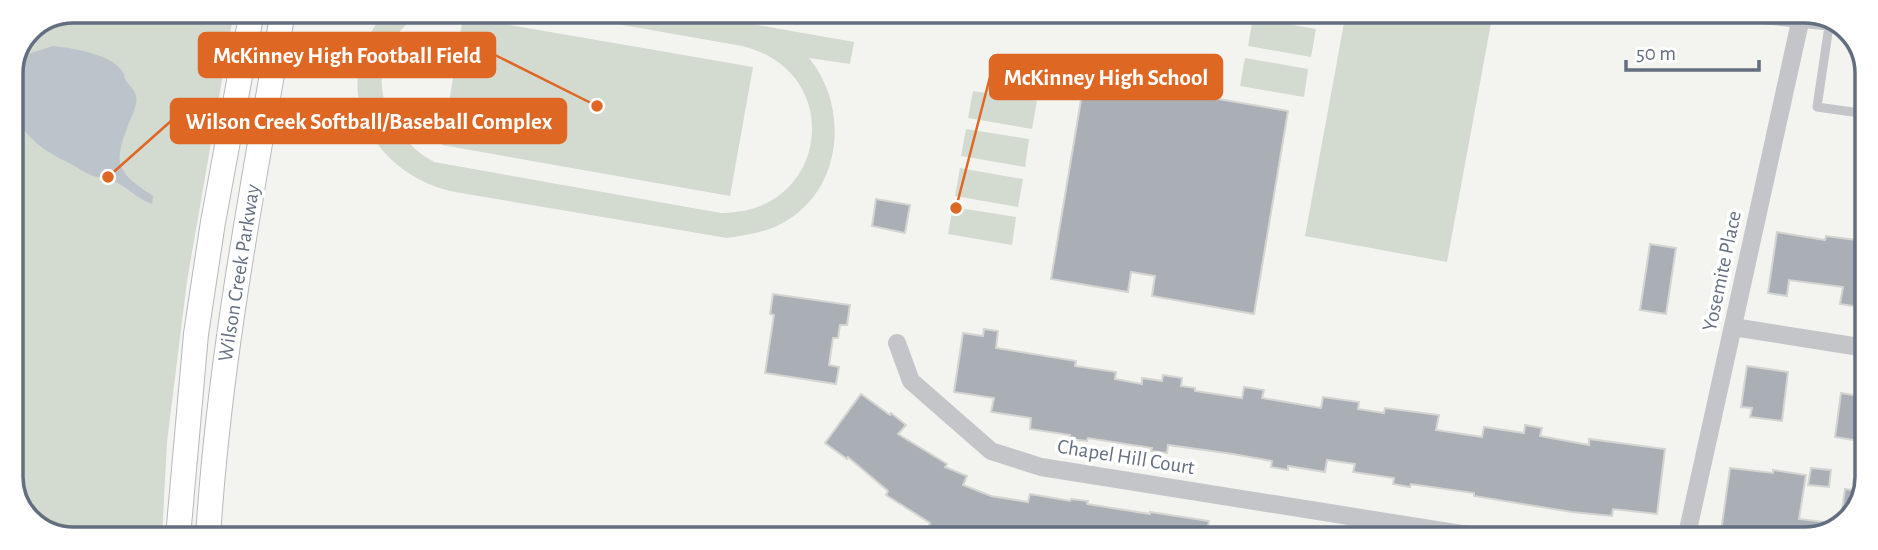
<svg xmlns="http://www.w3.org/2000/svg" width="1878" height="550" font-family="'Alegreya Sans',sans-serif">
<style>
.green{fill:#d3dad0}
.water{fill:#bcc4cb}
.building{fill:#a9afb5;stroke:#d4d5d2;stroke-width:2}
.lines{fill:none;stroke-linecap:round;stroke-linejoin:round}
.secondary-casing{stroke:#b5b8bd;stroke-width:26}
.lane{stroke:#c3c5c9;stroke-width:9}
.street{stroke:#c3c5c9;stroke-width:18}
.secondary{stroke:#fff;stroke-width:24}
.labels{text-anchor:middle;dominant-baseline:central;stroke-width:7;stroke-linejoin:round;paint-order:stroke}
.street-label{font-size:21px;fill:#636f80;stroke:#fff}
.rim{fill:none;stroke:#636f80;stroke-width:3.5}
.leader{fill:none;stroke:#df6724;stroke-width:2.5}
.callout-dot{fill:#df6724;stroke:#fff;stroke-width:2.5}
.callout{fill:#df6724;stroke:#df6724;stroke-width:2.5}
.callout-label{font-size:23px;text-anchor:middle;font-weight:bold;fill:#fff}
</style>
<rect width="100%" height="100%" fill="#f3f4ef"/>
<g class="green">
<polygon points="73,11 234,11 187,281 167,442 162,537 57,537 26,518 11,485 11,73 29,29"/>
<path d="M386 11H424C360 50 373 128 434 162L721 213C829 214 847 71 742 46L543 11H678L854 42 850 64 809 58C851 109 842 194 779 225 763 233 745 235 727 238L455 192C368 174 325 82 386 11Z"/>
<polygon points="1346,12 1493,12 1447,262 1305,236"/>
<polygon points="463,17 753,67 730,196 442,145"/>
<polygon points="1253,18 1316,29 1311,57 1248,46"/>
<polygon points="1245,58 1308,69 1304,97 1240,86"/>
<polygon points="973,91 1037,101 1032,129 968,118"/>
<polygon points="966,129 1029,139 1025,167 961,156"/>
<polygon points="960,168 1023,179 1018,207 955,196"/>
<polygon points="953,207 1016,217 1012,245 948,234"/>
</g>
<path class="water" d="M53 46C71 48 112 54 122 71 126 76 123 76 126 81 132 89 138 92 136 104 131 122 118 143 120 162 123 178 141 187 153 196L152 204C138 199 131 190 119 184 111 179 102 178 93 176 85 173 77 167 69 163 17 139 0 106 20 50L28 54Z"/>
<g class="building">
<polygon points="1085,76 1288,111 1254,314 1152,296 1155,276 1131,272 1128,292 1051,279"/>
<polygon points="876,199 910,205 905,233 872,226"/>
<polygon points="1777,232 1825,240 1826,236 1856,240 1856,243 1866,245 1866,308 1840,304 1843,287 1789,280 1787,296 1768,293"/>
<polygon points="1650,244 1676,248 1666,314 1640,310"/>
<polygon points="773,294 850,305 847,325 840,325 838,338 833,338 829,365 839,367 836,384 765,373 774,315 770,314"/>
<polygon points="984,329 998,331 996,348 1076,361 1075,366 1116,372 1115,379 1142,384 1142,378 1162,381 1163,375 1182,378 1181,386 1195,388 1195,391 1242,398 1244,387 1264,390 1262,398 1321,408 1323,397 1359,402 1358,409 1384,413 1385,408 1439,415 1436,430 1482,437 1484,427 1524,433 1525,425 1542,428 1540,436 1551,438 1589,445 1589,439 1665,449 1657,514 1613,509 1612,516 1572,512 1474,496 1474,493 1411,484 1410,487 1393,484 1394,478 1353,472 1355,464 1327,460 1325,472 1288,466 1288,470 1271,467 1272,461 1233,454 1168,445 1167,453 1151,451 1152,448 1088,438 1087,441 1070,439 1070,435 1030,429 1031,418 991,412 994,398 954,392 963,333 983,336"/>
<polygon points="1747,366 1788,372 1782,421 1750,417 1752,408 1741,407"/>
<polygon points="1841,393 1866,397 1866,442 1835,437"/>
<polygon points="861,394 890,415 891,413 906,425 898,434 947,464 945,467 967,476 963,485 991,496 1028,502 1030,494 1070,501 1071,499 1088,501 1087,504 1150,514 1150,512 1209,521 1206,539 945,538 927,532 930,523 886,495 888,491 848,457 847,459 825,443"/>
<polygon points="1730,468 1773,473 1773,470 1806,475 1799,519 1840,524 1845,489 1865,492 1865,493 1843,526 1805,539 1781,539 1721,531"/>
<polygon points="1811,468 1831,470 1829,487 1808,485"/>
</g>
<g class="lines">
<defs>
<g id="secondary">
<polyline points="178,537 196,334 213,222 252,11"/>
<path d="M208 537C219 360 253 186 283 11"/>
</g>
</defs>
<use href="#secondary" class="secondary-casing"/>
<polyline class="lane" points="1693,13 1829,26 1817,107 1867,114"/>
<g class="street">
<polyline points="1733,327 1866,348"/>
<polyline points="897,343 911,381 991,451 1041,467 1493,539"/>
<polyline points="1686,539 1802,13"/>
</g>
<use href="#secondary" class="secondary"/>
</g>
<g class="labels">
<g class="street-label">
<text transform="translate(1722 271) rotate(-78)">Yosemite Place</text>
<text transform="translate(239 273) rotate(-81)">Wilson Creek Parkway</text>
<text transform="translate(1126 457) rotate(9)">Chapel Hill Court</text>
</g>
</g>
<path d="M0 0H1878V550H0ZM73 23H1805A50 50 0 0 1 1855 73V477A50 50 0 0 1 1805 527H73A50 50 0 0 1 23 477V73A50 50 0 0 1 73 23Z" fill="#fff" fill-rule="evenodd"/>
<path class="rim" d="M73 23H1805A50 50 0 0 1 1855 73V477A50 50 0 0 1 1805 527H73A50 50 0 0 1 23 477V73A50 50 0 0 1 73 23Z"/>
<path class="leader" d="M597 106L495 55M956 208L990 77M108 177L171 121"/>
<g class="callout-dot">
<circle cx="597" cy="106" r="7"/>
<circle cx="956" cy="208" r="7"/>
<circle cx="108" cy="177" r="7"/>
</g>
<g class="callout">
<rect x="199" y="33" width="296" height="44" rx="7"/>
<rect x="990" y="55" width="232" height="44" rx="7"/>
<rect x="171" y="99" width="395" height="44" rx="7"/>
</g>
<g class="callout-label">
<text x="347" y="63">McKinney High Football Field</text>
<text x="1106" y="85">McKinney High School</text>
<text x="369" y="129">Wilson Creek Softball/Baseball Complex</text>
</g>
<path d="M1626 60v10h133v-10" fill="none" stroke="#636f80" stroke-width="3.5"/>
<text x="1636" y="60" font-size="21" fill="#636f80" stroke="#ffffff" stroke-width="5" paint-order="stroke">50 m</text>
</svg>
